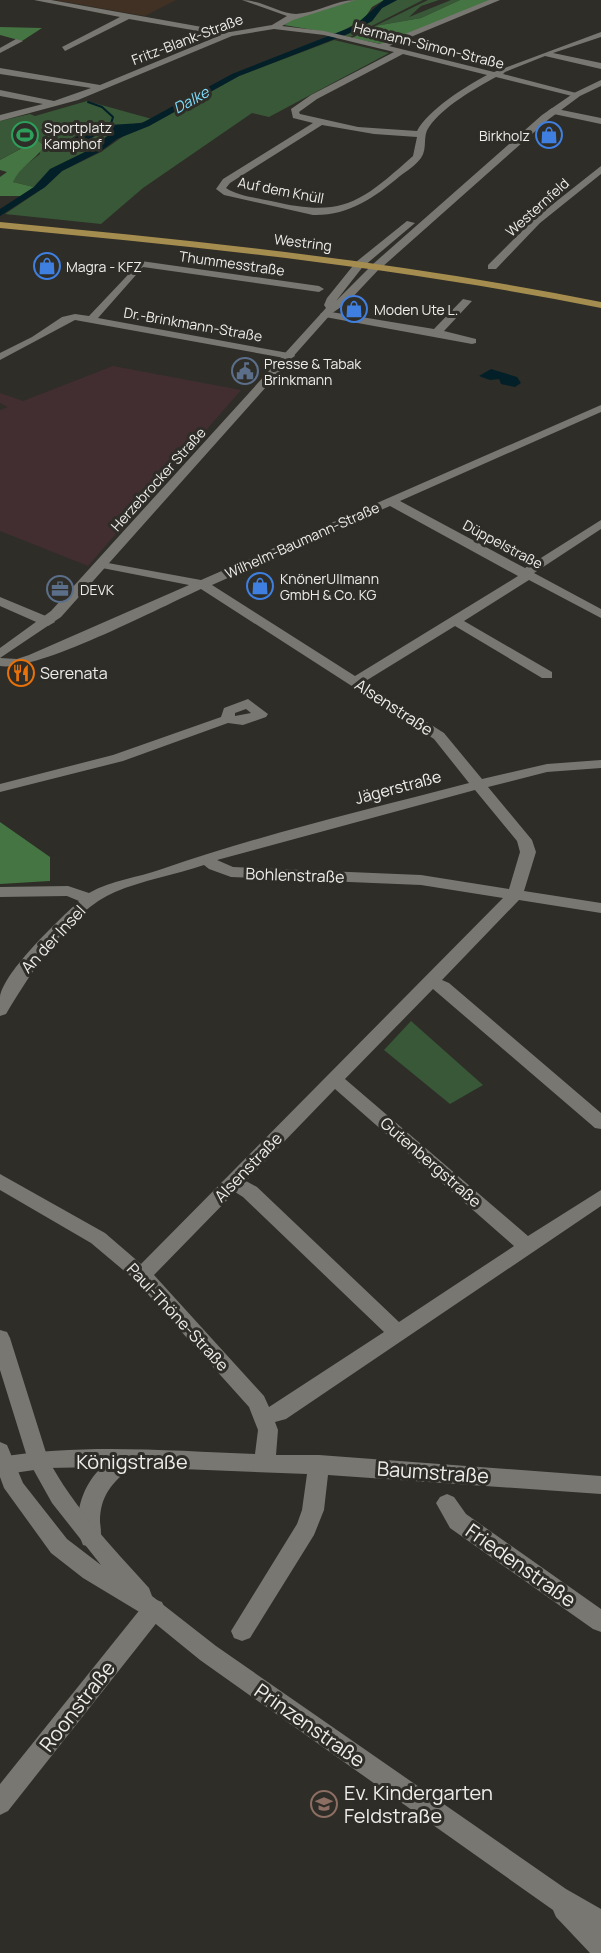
<svg xmlns="http://www.w3.org/2000/svg" width="601" height="1953" font-family="Manrope,sans-serif">
<style>
.industrial{fill:#422e31}
.medical{fill:#403124}
.green{fill:#385837}
.forest{fill:#447542}
.water{fill:#032029}
.lines{fill:none;stroke-linecap:round;stroke-linejoin:round}
.stream{stroke:#032029;stroke-width:2}
.minor{fill:#787771;fill-rule:evenodd}
.tertiary{fill:#787771;fill-rule:evenodd}
.secondary{fill:#787771;fill-rule:evenodd}
.primary{fill:#a48d4e;fill-rule:evenodd}
.labels{text-anchor:middle;dominant-baseline:central;stroke-width:6;stroke-linejoin:round;paint-order:stroke}
.far-street-label{font-size:14px;fill:#eeedea;stroke:#2e2d28}
.far-poi-label{font-size:14px;fill:#eeedea;stroke:#2e2d28;text-anchor:start}
.far-water-label{font-size:15px;font-style:italic;fill:#7fdefe;stroke:#2e2d28}
.poi-label{font-size:16px;fill:#eeedea;stroke:#2e2d28;text-anchor:start}
.street-label{font-size:16px;fill:#eeedea;stroke:#2e2d28}
.near-street-label{font-size:20px;fill:#eeedea;stroke:#2e2d28}
.near-poi-label{font-size:20px;fill:#eeedea;stroke:#2e2d28;text-anchor:start}
</style>
<rect width="100%" height="100%" fill="#2e2d28"/>
<polygon class="industrial" points="113,366 241,390 88,566 0,531 0,410 8,407 0,403 0,393 23,401"/>
<polygon class="medical" points="54,0 176,0 145,16"/>
<g class="green">
<polygon points="397,0 423,0 350,37 344,36 372,21 382,8"/>
<polygon points="428,0 439,0 421,6 409,17 451,0 460,0 421,18 375,26"/>
<polygon points="334,40 389,53 269,117 252,113 143,188 101,224 5,214 45,187 62,171 101,152 125,135 149,126 239,76"/>
<path d="M87 101 152 119C121 132 96 117 67 142H85L106 130 113 132C105 137 98 144 90 149 69 162 50 167 34 187L13 182 17 172 40 154 36 140 0 160V121L30 114 35 116Z"/>
<polygon points="411,1021 483,1085 450,1104 384,1050"/>
</g>
<g class="forest">
<polygon points="355,0 384,0 372,7 364,19 337,34 284,25 293,19"/>
<polygon points="460,0 492,0 381,44 352,38 375,26 421,18"/>
<polygon points="0,27 42,28 22,41 0,35"/>
<path d="M37 140 44 146C36 160 20 166 13 182L34 187 21 196H0V177L7 172 0 170V160Z"/>
<polygon points="0,822 50,857 50,881 0,884"/>
</g>
<g class="water">
<polygon points="384,0 397,0 382,8 372,21 350,33 239,76 149,126 117,139 101,151 62,171 45,187 0,216 0,209 34,187 50,169 89,150 113,132 106,130 79,144 67,143 93,126 142,123 232,74 354,26"/>
<polygon points="491,369 517,377 521,383 515,387 501,384 499,379 490,380 479,376"/>
</g>
<g class="lines">
<polyline class="stream" points="88,102 102,107 113,117 110,127"/>
<g class="minor">
<path d="M34 0H51L230 32 272 25 287 16 242 0C261 0 280 14 296 14 317 13 335 0 356 0L293 20 282 26 324 31 380 44 489 0H500L389 46 494 72 601 32V37L553 53 601 63V69L545 56 505 72 503 74 580 94 576 97 496 77C474 89 444 106 429 127 422 136 428 148 421 158 416 165 407 171 400 176 374 198 348 216 313 215L224 195 216 189 223 179 313 123 293 118 291 109 311 95 394 52 324 35 274 29 232 36 78 100 0 121V115L43 104 0 96V90L54 101 91 88 0 74V68L100 85 221 35 129 19 65 51 62 47 120 17ZM403 54 487 75C466 86 428 110 417 131L358 127 300 114 299 112 317 99ZM322 125 374 134 417 137 413 156C360 203 343 218 271 201 257 198 238 196 226 188L230 183Z"/>
<polygon points="16,39 23,41 0,53 0,48"/>
<polygon points="552,108 601,118 601,124 549,113 548,111"/>
<polygon points="601,166 601,174 540,223 496,269 488,269 488,265 534,219"/>
<polygon points="141,261 319,286 324,289 319,292 143,267 98,318 294,354 295,356 290,359 75,320 0,360 0,353 32,337 62,317 75,314 89,316"/>
<polygon points="463,299 472,301 444,331 476,339 476,343 472,344 325,317 320,314 325,311 434,329"/>
<path d="M601 405V412L400 501 525 568 601 520V529L534 573 601 609V618L529 580 464 621 552 672V678H542L455 626 364 682 444 733 482 779 547 764 601 760V768L547 772 488 787 532 840 536 852 524 891 601 903V913L519 900 442 980 449 983 601 1113V1129L595 1128 433 989 345 1079 528 1236 601 1190V1206L286 1419 275 1422 278 1430 276 1455H319L601 1476V1494L328 1475 324 1510 314 1535 250 1638 242 1641 234 1638 231 1631 297 1524 302 1510 307 1474 132 1467C112 1482 100 1496 100 1522 101 1530 102 1537 99 1545L91 1547 83 1545C71 1519 82 1485 102 1467L48 1468 0 1475V1457C84 1443 171 1451 255 1454L258 1430 249 1407 135 1280 91 1243 0 1190V1174L105 1233 141 1264 503 898 421 885 231 877 209 869 204 865C175 875 143 880 115 892 71 910 30 974 6 1014L0 1016C0 1010 0 1003 0 997 4 971 60 919 79 901L67 896 0 897V887L68 886 89 893C112 880 137 878 162 869 263 834 366 810 469 783L434 739 201 589C161 607 37 672 0 666V658L17 659 29 655 189 585 97 567V561L201 580ZM390 506 518 576 355 676 212 585ZM475 790 517 841 520 852 509 889 421 875 233 867 217 860ZM335 1089 514 1246 399 1322 257 1187 246 1181ZM235 1192 243 1197 384 1332 269 1407 264 1396 154 1275Z"/>
<polygon points="0,597 53,619 55,622 48,626 43,625 0,606"/>
<path d="M248 699 268 714 266 717 243 725 228 723 123 761 0 792V784L113 755 221 717 224 708ZM246 709 251 713 235 716V713Z"/>
<polygon points="447,1494 454,1497 466,1514 601,1609 601,1632 593,1629 450,1528 436,1503 440,1497"/>
<polygon points="154,1599 162,1602 165,1609 162,1616 8,1811 0,1815 0,1784 146,1602"/>
</g>
<g class="tertiary">
<polygon points="356,262 365,264 336,301 373,264 382,266 348,302 331,314 61,617 0,658 0,648 51,611 326,308 324,305 327,298"/>
<path d="M0 1330 7 1332 10 1338 48 1459C74 1508 112 1547 149 1588L152 1596 216 1646 566 1889 601 1909V1953H590L556 1917 553 1910 200 1660 146 1616 83 1578 51 1553 4 1488 0 1477V1442L7 1445 23 1483 67 1539 101 1565 52 1503 28 1460 0 1370Z"/>
</g>
<g class="secondary">
<polygon points="601,80 601,86 580,96 549,119 381,268 373,268 373,264 542,115 574,93"/>
<polygon points="407,221 415,223 364,266 356,266 356,262"/>
</g>
<path class="primary" d="M0 222C202 241 402 262 601 302V308C402 268 202 247 0 228Z"/>
</g>
<defs>
<symbol id="stadium-ring" viewBox="-11 -11 22 22"><circle r="9.5" fill="#2e2d28" stroke="#2e9e5b" stroke-width="1.5"/><path d="M0-5a6.5 5 0 1 0 0 10a6.5 5 0 1 0 0-10ZM-3.5-1.8h7v3.6h-7Z" fill="#2e9e5b"/></symbol>
<symbol id="shop-ring" viewBox="-11 -11 22 22"><circle r="9.5" fill="#2e2d28" stroke="#3f7fe0" stroke-width="1.5"/><path d="M-5-2.5h2.3a2.7 3.5 0 0 1 5.4 0H5L5.5 6h-11ZM-1.5-2.5h3a1.5 2.3 0 0 0-3 0Z" fill="#3f7fe0"/></symbol>
<symbol id="civic-ring" viewBox="-11 -11 22 22"><circle r="9.5" fill="#2e2d28" stroke="#5c6f8a" stroke-width="1.5"/><path d="M-.6-6.5H3V-4.5H.6V-3L4-1V1h2V6H-6V1h2V-1L-.6-3ZM-1.2 2.5V6h2.4V2.5Z" fill="#5c6f8a"/></symbol>
<symbol id="office-ring" viewBox="-11 -11 22 22"><circle r="9.5" fill="#2e2d28" stroke="#5c6f8a" stroke-width="1.5"/><path d="M-6-3h4V-5.5h4V-3h4V5H-6ZM-1-4.5V-3h2v-1.5ZM-6 0V1H6V0Z" fill="#5c6f8a"/></symbol>
<symbol id="restaurant-ring" viewBox="-11 -11 22 22"><circle r="9.5" fill="#2e2d28" stroke="#e8710a" stroke-width="1.5"/><path d="M-5-6h1v4h1v-4h1v4h1v-4h1v5L-1.5 .5V6h-2V.5L-5-1ZM5-6V6H3V1.5H1.5Q1.5-4 5-6Z" fill="#e8710a"/></symbol>
<symbol id="school-ring" viewBox="-11 -11 22 22"><circle r="9.5" fill="#2e2d28" stroke="#8d6e63" stroke-width="1.5"/><path d="M0-5L7-2L0 1L-7-2ZM-4 1L0 2.5L4 1V4Q0 6-4 4Z" fill="#8d6e63"/></symbol>
</defs>
<g fill-rule="evenodd">
<use href="#stadium-ring" x="10" y="120" width="30" height="30"/>
<use href="#shop-ring" x="534" y="120" width="30" height="30"/>
<use href="#shop-ring" x="32" y="251" width="30" height="30"/>
<use href="#shop-ring" x="339" y="294" width="30" height="30"/>
<use href="#civic-ring" x="230" y="356" width="30" height="30"/>
<use href="#shop-ring" x="245" y="571" width="30" height="30"/>
<use href="#office-ring" x="45" y="574" width="30" height="30"/>
<use href="#restaurant-ring" x="6" y="658" width="30" height="30"/>
<use href="#school-ring" x="309" y="1789" width="30" height="30"/>
</g>
<g class="labels">
<g class="far-street-label">
<text transform="translate(187 39) rotate(-21)">Fritz-Blank-Straße</text>
<text transform="translate(429 45) rotate(14)">Hermann-Simon-Straße</text>
<text transform="translate(281 190) rotate(11)">Auf dem Knüll</text>
<text transform="translate(537 207) rotate(-42)">Westernfeld</text>
<text transform="translate(303 242) rotate(7)">Westring</text>
<text transform="translate(232 263) rotate(8)">Thummesstraße</text>
<text transform="translate(193 324) rotate(10)">Dr.-Brinkmann-Straße</text>
<text transform="translate(158 479) rotate(-48)">Herzebrocker Straße</text>
<text transform="translate(302 540) rotate(-24)">Wilhelm-Baumann-Straße</text>
<text transform="translate(503 544) rotate(28)">Düppelstraße</text>
</g>
<g class="far-poi-label">
<text x="44" y="127">Sportplatz<tspan x="44" dy="16">Kamphof</tspan></text>
<text x="530" y="135" text-anchor="end">Birkholz</text>
<text x="66" y="266">Magra - KFZ</text>
<text x="374" y="309">Moden Ute L.</text>
<text x="264" y="363">Presse &amp; Tabak<tspan x="264" dy="16">Brinkmann</tspan></text>
<text x="280" y="578">KnönerUllmann<tspan x="280" dy="16">GmbH &amp; Co. KG</tspan></text>
<text x="80" y="589">DEVK</text>
</g>
<g class="far-water-label">
<text transform="translate(191 100) rotate(-29)">Dalke</text>
</g>
<g class="poi-label">
<text x="40" y="673">Serenata</text>
</g>
<g class="street-label">
<text transform="translate(394 707) rotate(33)">Alsenstraße</text>
<text transform="translate(398 787) rotate(-15)">Jägerstraße</text>
<text transform="translate(295 875) rotate(2)">Bohlenstraße</text>
<text transform="translate(53 939) rotate(-47)">An der Insel</text>
<text transform="translate(431 1162) rotate(41)">Gutenbergstraße</text>
<text transform="translate(248 1167) rotate(-46)">Alsenstraße</text>
<text transform="translate(178 1317) rotate(47)">Paul-Thöne-Straße</text>
</g>
<g class="near-street-label">
<text x="132" y="1461">Königstraße</text>
<text transform="translate(433 1472) rotate(4)">Baumstraße</text>
<text transform="translate(521 1565) rotate(35)">Friedenstraße</text>
<text transform="translate(77 1706) rotate(-52)">Roonstraße</text>
<text transform="translate(310 1725) rotate(35)">Prinzenstraße</text>
</g>
<g class="near-poi-label">
<text x="344" y="1792">Ev. Kindergarten<tspan x="344" dy="23">Feldstraße</tspan></text>
</g>
</g>
</svg>
